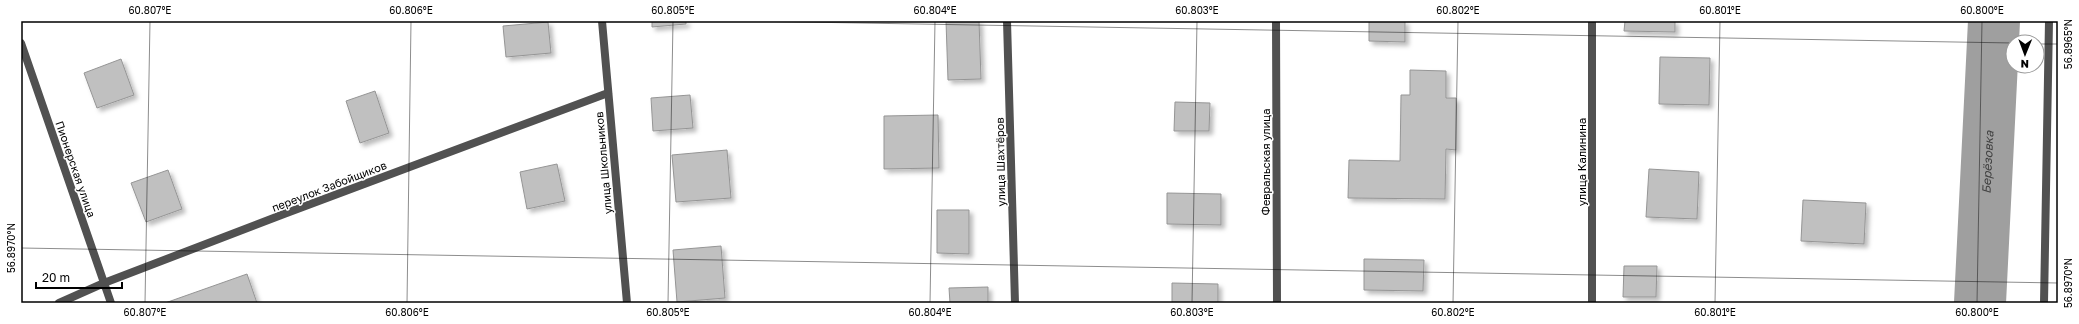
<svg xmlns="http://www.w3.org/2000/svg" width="2079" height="324" font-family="'Golos Text',sans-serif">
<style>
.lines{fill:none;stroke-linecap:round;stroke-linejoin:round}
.river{stroke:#9f9f9f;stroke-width:52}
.building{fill:#c0c0c0;stroke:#959595;filter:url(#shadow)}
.minor{stroke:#515151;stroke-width:8}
.ticks{fill:none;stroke:#000;stroke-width:1;stroke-opacity:0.45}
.labels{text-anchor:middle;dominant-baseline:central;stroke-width:3;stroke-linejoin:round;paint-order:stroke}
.street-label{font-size:11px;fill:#000;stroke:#fff}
.water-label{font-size:12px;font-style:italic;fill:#404040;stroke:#fff}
.neatline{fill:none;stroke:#000;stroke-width:1.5}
.ticks-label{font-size:10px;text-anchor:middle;fill:#000}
</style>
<defs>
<filter id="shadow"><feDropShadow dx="3.5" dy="3.5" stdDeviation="2" flood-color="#0004"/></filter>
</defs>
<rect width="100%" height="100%" fill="#fff"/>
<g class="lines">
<path class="river" id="s1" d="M1980 303 1994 21"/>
</g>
<g class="building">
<polygon points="652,21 686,21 686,24 652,27"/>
<polygon points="946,21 979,21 981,79 948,80"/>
<polygon points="1369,21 1405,21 1405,42 1369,41"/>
<polygon points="1625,21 1675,21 1675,32 1624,31"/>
<polygon points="548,22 551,53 506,57 503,26"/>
<polygon points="1660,57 1710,58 1709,105 1659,104"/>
<polygon points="121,59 134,95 97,108 84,73"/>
<polygon points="1410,70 1446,71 1446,98 1456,98 1456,150 1446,149 1445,199 1348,198 1349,160 1400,161 1401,95 1410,95"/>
<polygon points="375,91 389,133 360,143 346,101"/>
<polygon points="690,95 693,128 653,131 651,98"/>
<polygon points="1175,102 1210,103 1209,131 1174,131"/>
<polygon points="938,115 939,168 884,169 884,116"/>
<polygon points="727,150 731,198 676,202 672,155"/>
<polygon points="557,164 565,201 527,209 520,172"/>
<polygon points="1649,169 1699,172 1697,219 1646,217"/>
<polygon points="168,170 182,209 146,222 131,183"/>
<polygon points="1167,193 1221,194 1221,225 1167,224"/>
<polygon points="1803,200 1866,203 1864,244 1801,241"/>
<polygon points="937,210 969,210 969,254 937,253"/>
<polygon points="721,246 725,298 677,302 673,250"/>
<polygon points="1364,259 1424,260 1423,291 1364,290"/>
<polygon points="1624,266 1657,266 1656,297 1623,297"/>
<polygon points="247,274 257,303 165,303"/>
<polygon points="1172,283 1218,284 1218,303 1172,303"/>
<polygon points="988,287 988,303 950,303 949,288"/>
</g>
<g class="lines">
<g class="minor">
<polyline points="602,21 627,303"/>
<polyline points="1007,21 1015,303"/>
<polyline points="1276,21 1277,303"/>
<polyline points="21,43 111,303"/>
<polyline points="59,303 104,283 284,214 608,93"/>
<polyline points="1592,303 1592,21"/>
<polyline points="2044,303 2049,21"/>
</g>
</g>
<path class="ticks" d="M744 21 2013 43M2037 44H2058M21 248 2058 283M145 303 150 21M407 303 411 21M668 303 673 21M930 303 935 21M1192 303 1197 21M1453 303 1458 21M1715 303 1720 21M1977 303 1982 21"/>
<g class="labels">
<g class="street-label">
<text transform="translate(1000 162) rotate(-91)">улица Шахтёров</text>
<text transform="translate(1265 162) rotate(-90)">Февральская улица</text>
<text transform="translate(1581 162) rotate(-90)">улица Калинина</text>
<text transform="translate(603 163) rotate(-95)">улица Школьников</text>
<text transform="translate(76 169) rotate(71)">Пионерская улица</text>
<text transform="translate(329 186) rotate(-21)">переулок Забойщиков</text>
</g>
<g class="water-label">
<text stroke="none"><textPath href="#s1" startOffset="141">Берёзовка</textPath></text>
</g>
</g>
<rect width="2079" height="324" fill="none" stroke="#ffffff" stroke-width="44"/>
<g transform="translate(2025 54) rotate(181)"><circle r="19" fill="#ffffff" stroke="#999999"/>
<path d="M0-3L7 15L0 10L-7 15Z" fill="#000000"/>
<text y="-6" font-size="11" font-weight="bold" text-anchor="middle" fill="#000000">N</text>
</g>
<path d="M36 282v6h86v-6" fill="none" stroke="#000000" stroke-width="2"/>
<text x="42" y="282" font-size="12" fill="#000000" stroke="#ffffff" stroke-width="3" paint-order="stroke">20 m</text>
<rect x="22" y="22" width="2035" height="280" class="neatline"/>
<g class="ticks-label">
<text x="150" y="14">60.807°E</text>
<text x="411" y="14">60.806°E</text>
<text x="673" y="14">60.805°E</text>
<text x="935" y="14">60.804°E</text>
<text x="1197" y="14">60.803°E</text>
<text x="1458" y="14">60.802°E</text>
<text x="1720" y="14">60.801°E</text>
<text x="1982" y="14">60.800°E</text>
<text transform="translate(2068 44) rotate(-90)" y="4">56.8965°N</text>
<text transform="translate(11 248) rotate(-90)" y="4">56.8970°N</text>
<text transform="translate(2068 283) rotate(-90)" y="4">56.8970°N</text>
<text x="145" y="316">60.807°E</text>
<text x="407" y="316">60.806°E</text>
<text x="668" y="316">60.805°E</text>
<text x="930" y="316">60.804°E</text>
<text x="1192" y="316">60.803°E</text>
<text x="1453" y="316">60.802°E</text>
<text x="1715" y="316">60.801°E</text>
<text x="1977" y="316">60.800°E</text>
</g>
</svg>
